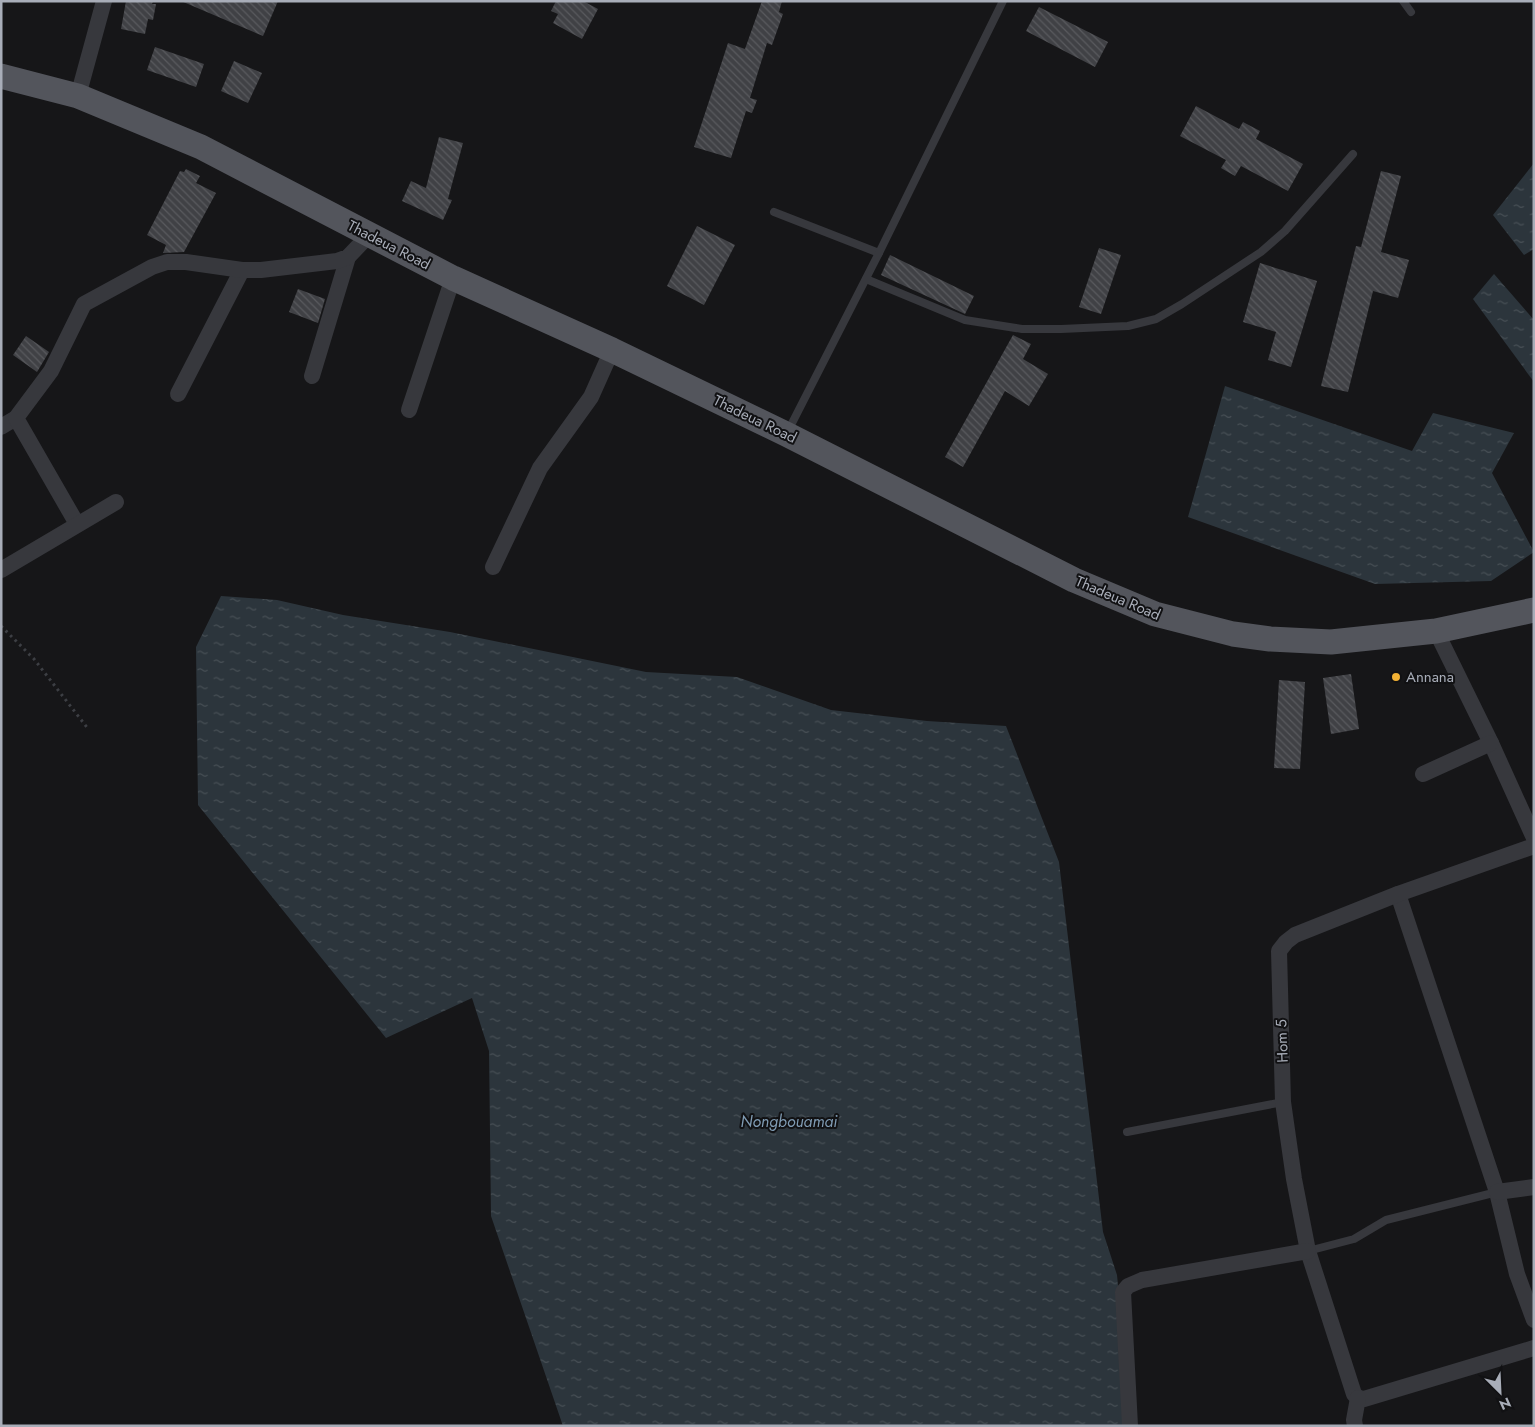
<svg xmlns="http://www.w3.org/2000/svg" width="1535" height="1427" font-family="Jost,sans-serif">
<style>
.water{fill:url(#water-ripples)}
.building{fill:url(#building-back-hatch)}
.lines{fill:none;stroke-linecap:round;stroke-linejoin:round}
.path{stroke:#3d3f44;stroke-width:3;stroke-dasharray:2.5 4;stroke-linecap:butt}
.service{stroke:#37383d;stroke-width:8}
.minor{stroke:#37383d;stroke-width:16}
.primary{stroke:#53555c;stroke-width:25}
.poi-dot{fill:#f2b134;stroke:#111113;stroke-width:2}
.labels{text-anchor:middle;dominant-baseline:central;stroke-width:4;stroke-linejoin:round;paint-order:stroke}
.street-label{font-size:15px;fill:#a8adb8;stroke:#111113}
.poi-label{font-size:15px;fill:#a8adb8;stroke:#111113;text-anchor:start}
.water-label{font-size:16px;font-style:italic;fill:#7f9bb3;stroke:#111113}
</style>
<defs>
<pattern id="water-ripples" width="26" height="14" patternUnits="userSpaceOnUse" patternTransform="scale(1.25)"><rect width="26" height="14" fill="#2c353c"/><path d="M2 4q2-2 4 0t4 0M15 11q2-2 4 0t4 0" fill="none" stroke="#485056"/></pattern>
<pattern id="building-back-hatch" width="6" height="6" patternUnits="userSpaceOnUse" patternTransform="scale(1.25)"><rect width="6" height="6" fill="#404145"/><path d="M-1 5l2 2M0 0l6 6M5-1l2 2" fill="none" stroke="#595a5e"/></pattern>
</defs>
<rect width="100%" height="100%" fill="#161618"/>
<g class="water">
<polygon points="1534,163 1534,249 1524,255 1493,215"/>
<polygon points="1494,274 1534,320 1534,382 1473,299"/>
<polygon points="1225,386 1412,451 1433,413 1514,433 1492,473 1534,552 1491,581 1375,584 1188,517"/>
<polygon points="221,596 277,600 343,615 450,632 646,672 737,677 831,710 927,721 1006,726 1059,862 1103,1232 1117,1275 1121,1316 1124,1426 563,1426 491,1216 489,1051 472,998 386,1038 198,805 196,647"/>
</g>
<g class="building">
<polygon points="126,1 153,1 152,4 156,4 153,20 148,19 145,34 121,29"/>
<polygon points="181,1 278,1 263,36"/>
<polygon points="556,1 583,1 598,9 582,39 553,23 558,14 551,11"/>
<polygon points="762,1 782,1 779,12 783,14 772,45 767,43 750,98 757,100 752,113 746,111 731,158 694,147 728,43 745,49"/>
<polygon points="1039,7 1108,42 1095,67 1026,31"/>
<polygon points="155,47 204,64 196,87 147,70"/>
<polygon points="234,61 262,73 248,103 221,91"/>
<polygon points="1196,106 1239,129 1243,122 1260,131 1256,139 1303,164 1288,191 1241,166 1235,176 1221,168 1226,160 1180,136"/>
<polygon points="439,137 463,143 448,199 452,200 443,220 402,201 411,181 426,188"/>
<polygon points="186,169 200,176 196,183 216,193 184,252 163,253 166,245 147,235 180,171 184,172"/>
<polygon points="1381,171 1401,176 1381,252 1409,260 1398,298 1373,291 1348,392 1321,386 1356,246 1361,247"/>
<polygon points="697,226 735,245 704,305 667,286"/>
<polygon points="1099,248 1121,255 1101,314 1079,307"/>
<polygon points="890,255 974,296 965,314 881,275"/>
<polygon points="1260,263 1317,281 1291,367 1268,360 1276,332 1243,322"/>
<polygon points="298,289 325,299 318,323 289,312"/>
<polygon points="1013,335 1031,344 1023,359 1048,374 1029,406 1005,391 963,467 945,457"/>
<polygon points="26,336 49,352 37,372 13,355"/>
<polygon points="1351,674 1359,729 1331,734 1323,678"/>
<polygon points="1279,680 1305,682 1300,769 1274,768"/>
</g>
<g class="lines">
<polyline class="path" points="1,626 34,659 89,730"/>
<g class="service">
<polyline points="1403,1 1411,12"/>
<polyline points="774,212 879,253"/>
<polyline points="866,279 965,320 1022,329 1061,329 1128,326 1156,319 1182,304 1261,252 1285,231 1353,154"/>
<polyline points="788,431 879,253 1003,1"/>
<polyline points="1127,1132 1283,1102"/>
<polyline points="1308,1251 1354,1239 1386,1220 1497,1192"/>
</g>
<g class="minor">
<polyline points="78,96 104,1"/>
<polyline points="312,376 348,257"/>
<polyline points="178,394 242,270"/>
<polyline points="409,410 453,278"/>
<polyline points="1,427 16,418"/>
<polyline points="77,524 16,418 51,371 84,304 152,267 167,262 186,262 242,270 261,270 337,261 348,257 369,235"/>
<polyline points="493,567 540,468 591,397 612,350"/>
<polyline points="1,570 116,502"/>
<polyline points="1436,631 1491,743 1534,838"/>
<polyline points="1423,774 1491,743"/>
<polyline points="1398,894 1497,1192 1517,1274 1534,1320"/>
<polyline points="1497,1192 1534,1187"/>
<polyline points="1358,1398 1354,1394 1308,1251 1294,1179 1283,1102 1279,951 1286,942 1295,935 1398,894 1534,846"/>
<polyline points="1358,1398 1364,1399 1534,1348"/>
<polyline points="1130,1426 1123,1292 1128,1286 1142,1280 1308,1251"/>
<polyline points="1355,1426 1354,1420 1358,1398"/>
</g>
<polyline class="primary" points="1,76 78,96 201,147 453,278 612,350 786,434 1074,580 1155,614 1233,634 1270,639 1331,642 1436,631 1534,610"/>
</g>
<circle class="poi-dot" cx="1396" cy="677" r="5"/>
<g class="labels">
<g class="street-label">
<text transform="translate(389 245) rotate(27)">Thadeua Road</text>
<text transform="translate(755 419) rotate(26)">Thadeua Road</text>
<text transform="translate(1118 598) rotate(23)">Thadeua Road</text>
<text transform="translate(1282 1041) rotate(-92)">Hom 5</text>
</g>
<g class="poi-label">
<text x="1406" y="677">Annana</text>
</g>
<g class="water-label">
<text x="789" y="1121">Nongbouamai</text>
</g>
</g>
<rect width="1535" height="1427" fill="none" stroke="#a8adb8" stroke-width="5"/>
<g transform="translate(1500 1392) rotate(156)" stroke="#111113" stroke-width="4" paint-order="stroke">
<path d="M0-4L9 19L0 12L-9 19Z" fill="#a8adb8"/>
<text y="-8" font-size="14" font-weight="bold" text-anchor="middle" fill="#a8adb8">N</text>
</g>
</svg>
